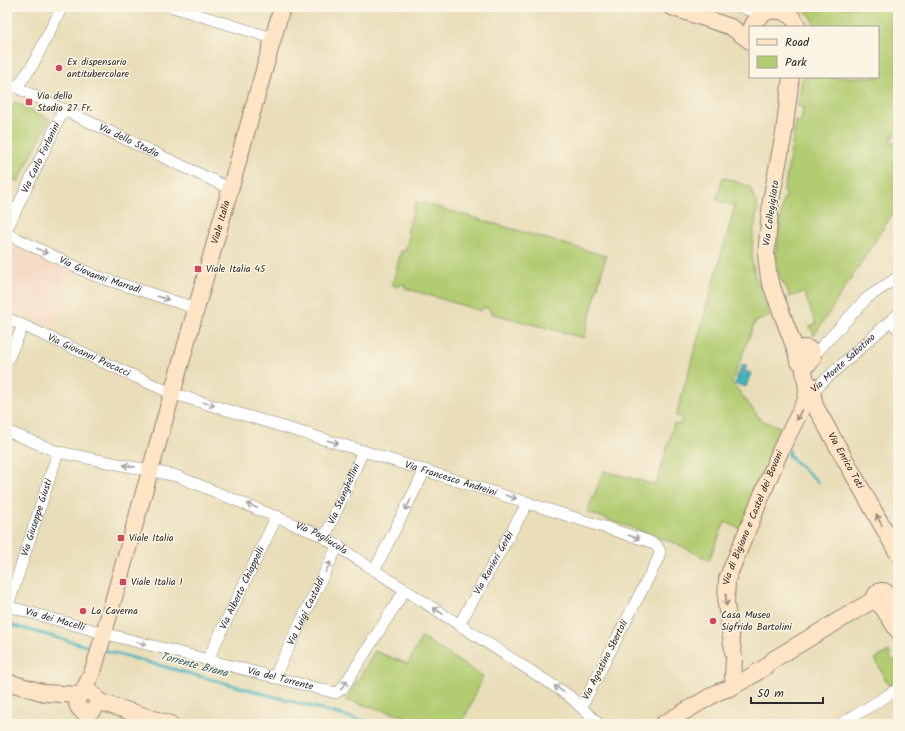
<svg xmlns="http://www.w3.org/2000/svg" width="905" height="731" font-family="Kalam,sans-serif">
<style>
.built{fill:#f3d4bf}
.green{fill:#b2cc72;stroke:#6e7c4e}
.water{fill:#40b0bc;stroke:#366e74}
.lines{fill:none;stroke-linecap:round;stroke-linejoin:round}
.stream{stroke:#40b0bc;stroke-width:3}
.street-casing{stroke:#8a8472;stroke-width:12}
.secondary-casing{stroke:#8a8472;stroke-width:18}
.street{stroke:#fff;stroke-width:11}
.secondary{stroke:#ffe4c6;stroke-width:16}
.oneway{stroke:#a0a0a0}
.oneway2{stroke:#958878}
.poi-dot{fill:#d1495b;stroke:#fcf5e5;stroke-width:1.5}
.labels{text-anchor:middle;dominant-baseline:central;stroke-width:3;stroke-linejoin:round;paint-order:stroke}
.poi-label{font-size:10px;fill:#2b2b2b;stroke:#fcf5e5;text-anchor:start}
.street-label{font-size:10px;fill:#2b2b2b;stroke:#fcf5e5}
.water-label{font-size:11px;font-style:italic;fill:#325a5e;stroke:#fcf5e5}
</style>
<rect width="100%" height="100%" fill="#fcf5e5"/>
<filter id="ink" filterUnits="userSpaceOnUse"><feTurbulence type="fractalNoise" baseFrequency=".025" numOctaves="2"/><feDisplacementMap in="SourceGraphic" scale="8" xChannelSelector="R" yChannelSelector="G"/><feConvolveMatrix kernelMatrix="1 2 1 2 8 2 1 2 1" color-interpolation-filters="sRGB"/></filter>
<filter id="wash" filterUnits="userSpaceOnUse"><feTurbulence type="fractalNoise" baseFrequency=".012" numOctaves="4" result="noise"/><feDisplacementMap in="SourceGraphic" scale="16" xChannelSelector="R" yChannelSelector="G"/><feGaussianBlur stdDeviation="0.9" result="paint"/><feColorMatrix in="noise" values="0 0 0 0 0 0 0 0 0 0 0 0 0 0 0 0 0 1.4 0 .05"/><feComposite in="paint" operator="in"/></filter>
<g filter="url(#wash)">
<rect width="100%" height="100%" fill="#e9deb9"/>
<polygon class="built" points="8,244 69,272 57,296 64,300 52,327 7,307"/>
<g class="green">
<polygon points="801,7 893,7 898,11 898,131 890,140 898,146 898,205 814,336 810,326 816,324 804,292 790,297 785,284 783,284 778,272 776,253 783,199 786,198 786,194 784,192 796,121 801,122 803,108 798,106 802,79 803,77 878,77 878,27 815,27 812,18"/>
<polygon points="15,102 50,119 18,182 7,176 7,117"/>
<polygon points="723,177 750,187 758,208 753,233 752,261 755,275 770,316 755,322 732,382 761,420 785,429 741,529 725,522 709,560 677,544 587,512 604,471 656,485 674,424 680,425 682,418 676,416 735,206 716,200"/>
<polygon points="416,201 606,256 584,338 490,313 491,310 483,307 481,311 405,288 405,285 400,284 399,287 392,285 401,251 405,251 410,234 407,233"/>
<polygon points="422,637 483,677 462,724 432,724 346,700 375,651 408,664"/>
<polygon points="889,651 891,658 898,664 898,680 889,686 875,659"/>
</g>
<polygon class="water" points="742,364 747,365 745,371 751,373 746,387 735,384"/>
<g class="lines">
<g class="stream">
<polyline points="789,450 789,456 818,482"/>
<polyline points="7,624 94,648"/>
<polyline points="103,650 375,724"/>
</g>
</g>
</g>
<g filter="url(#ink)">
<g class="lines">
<defs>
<g id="street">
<polyline points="173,7 272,38"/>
<polyline points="741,7 762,14"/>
<path id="s1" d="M7 83 229 188"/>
<polyline points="17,87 32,66 62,7"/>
<path id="s2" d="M7 229 64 109"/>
<path id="s3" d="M7 234 93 275 195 308"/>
<path id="s4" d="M7 318 171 393 363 451 648 541 657 546 660 552 658 559 582 706"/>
<polyline points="891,321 898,329"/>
<polyline points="813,356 867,298 898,277"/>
<polyline points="7,361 23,326"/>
<path id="s5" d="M809 394 898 314"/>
<path id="s6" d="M7 431 58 452 177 476 320 535 568 695 599 724"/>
<path id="s7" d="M325 537 363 451"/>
<polyline points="375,569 425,470"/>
<path id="s8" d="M7 606 103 633 336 693 342 689 405 590"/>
<path id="s9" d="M8 606 58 452"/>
<path id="s10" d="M459 625 528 502"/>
<path id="s11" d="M207 661 277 516"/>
<path id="s12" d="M274 678 338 545"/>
<polyline points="83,724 88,712"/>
<polyline points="841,724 898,689"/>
</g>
<g id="secondary">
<polyline points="671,7 731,27 750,41"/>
<path d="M752 27C761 5 790 5 798 27"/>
<polyline points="791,77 784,133 771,200 766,255 769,279 797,354"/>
<circle cx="805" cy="356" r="8"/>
<path id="s13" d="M811 385 815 406 898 554"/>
<circle cx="882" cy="598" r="7"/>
<polyline points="881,605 898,631"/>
<path id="s14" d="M733 678 734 657 726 604 727 579 781 449 806 400 807 389 803 364"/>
<polyline points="7,682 45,693 79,695"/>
<circle cx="87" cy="702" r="10"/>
<path id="s15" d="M83 692 94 668 282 7"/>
<polyline points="97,701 170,724"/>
<polyline points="663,724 718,692 730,688 748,678 767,666 774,659 875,599"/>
</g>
</defs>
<use href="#street" class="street-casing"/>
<use href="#secondary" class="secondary-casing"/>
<use href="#street" class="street"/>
<use href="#secondary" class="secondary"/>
</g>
<defs><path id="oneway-shaft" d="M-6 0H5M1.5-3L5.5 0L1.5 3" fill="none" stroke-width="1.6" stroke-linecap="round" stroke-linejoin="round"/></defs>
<g class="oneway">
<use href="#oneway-shaft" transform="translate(42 251) rotate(26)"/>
<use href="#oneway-shaft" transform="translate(163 298) rotate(18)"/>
<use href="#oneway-shaft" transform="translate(209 404) rotate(17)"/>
<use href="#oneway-shaft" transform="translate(333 442) rotate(17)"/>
<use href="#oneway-shaft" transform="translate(129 466) rotate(-169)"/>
<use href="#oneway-shaft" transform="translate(511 497) rotate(17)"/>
<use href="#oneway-shaft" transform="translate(408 505) rotate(117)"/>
<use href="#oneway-shaft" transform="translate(252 506) rotate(-158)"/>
<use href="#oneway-shaft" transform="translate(634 537) rotate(18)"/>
<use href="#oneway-shaft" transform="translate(328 567) rotate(-64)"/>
<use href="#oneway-shaft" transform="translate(438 611) rotate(-147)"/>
<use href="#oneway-shaft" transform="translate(141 643) rotate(15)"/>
<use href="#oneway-shaft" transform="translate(344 685) rotate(-56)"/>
<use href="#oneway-shaft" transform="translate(559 689) rotate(-146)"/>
</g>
<g class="oneway2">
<use href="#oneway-shaft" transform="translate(799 415) rotate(117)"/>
<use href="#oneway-shaft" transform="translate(879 520) rotate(-119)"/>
<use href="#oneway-shaft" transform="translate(726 600) rotate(88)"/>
</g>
</g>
<g class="poi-dot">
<circle cx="59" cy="68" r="4"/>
<rect x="25" y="98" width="8" height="8" rx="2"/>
<rect x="194" y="265" width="8" height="8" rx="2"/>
<rect x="117" y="534" width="8" height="8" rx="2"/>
<rect x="119" y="578" width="8" height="8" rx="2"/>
<circle cx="83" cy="611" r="4"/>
<circle cx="713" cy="621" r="4"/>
</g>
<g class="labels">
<g class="poi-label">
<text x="67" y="62">Ex dispensario<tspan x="67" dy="12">antitubercolare</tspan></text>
<text x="37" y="96">Via dello<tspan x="37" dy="12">Stadio 27 Fr.</tspan></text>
<text x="206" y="269">Viale Italia 45</text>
<text x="129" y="538">Viale Italia</text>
<text x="131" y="582">Viale Italia 1</text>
<text x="91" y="611">La Caverna</text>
<text x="721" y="615">Casa Museo<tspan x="721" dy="12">Sigfrido Bartolini</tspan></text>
</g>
<g class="street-label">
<text stroke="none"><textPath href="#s1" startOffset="135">Via dello Stadio</textPath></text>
<text stroke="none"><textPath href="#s2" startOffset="79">Via Carlo Forlanini</textPath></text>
<text transform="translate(771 213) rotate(-82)">Via Collegigliato</text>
<text stroke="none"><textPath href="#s15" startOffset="490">Viale Italia</textPath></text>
<text stroke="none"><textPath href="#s3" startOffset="102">Via Giovanni Marradi</textPath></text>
<text stroke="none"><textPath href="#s4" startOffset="90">Via Giovanni Procacci</textPath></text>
<text stroke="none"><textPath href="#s5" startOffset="46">Via Monte Sabotino</textPath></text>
<text stroke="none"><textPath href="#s13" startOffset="84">Via Enrico Toti</textPath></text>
<text stroke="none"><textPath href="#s4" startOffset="473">Via Francesco Andreini</textPath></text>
<text stroke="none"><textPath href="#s7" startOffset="47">Via Stanghellini</textPath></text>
<text stroke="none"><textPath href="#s9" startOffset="93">Via Giuseppe Giusti</textPath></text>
<text stroke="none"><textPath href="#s14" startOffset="166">Via di Bigiano e Castel dei Bovani</textPath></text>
<text stroke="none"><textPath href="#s6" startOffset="334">Via Pagliucola</textPath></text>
<text stroke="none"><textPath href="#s10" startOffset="71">Via Ranieri Gerbi</textPath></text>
<text stroke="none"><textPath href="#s11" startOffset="81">Via Alberto Chiappelli</textPath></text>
<text stroke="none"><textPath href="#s12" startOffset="74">Via Luigi Castaldi</textPath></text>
<text stroke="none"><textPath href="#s8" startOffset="50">Via dei Macelli</textPath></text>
<text transform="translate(605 660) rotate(-63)">Via Agostino Sbertoli</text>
<text stroke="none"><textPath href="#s8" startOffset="283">Via del Torrente</textPath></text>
</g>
<g class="water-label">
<text transform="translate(194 665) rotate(15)">Torrente Brana</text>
</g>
</g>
<rect width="905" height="731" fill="none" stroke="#fcf5e5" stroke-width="24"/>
<rect x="749" y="26" width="130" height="52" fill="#fcf5e5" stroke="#a8a49b"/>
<rect x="757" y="39" width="20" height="6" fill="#ffe4c6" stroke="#a8a49b"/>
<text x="785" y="46" font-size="12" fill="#2b2b2b">Road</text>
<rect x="757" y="56" width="20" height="12" fill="#b2cc72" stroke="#a8a49b"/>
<text x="785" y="66" font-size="12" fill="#2b2b2b">Park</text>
<path d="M751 697v6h72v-6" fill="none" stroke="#2b2b2b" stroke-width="2"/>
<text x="757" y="697" font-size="12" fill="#2b2b2b" stroke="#fcf5e5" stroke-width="3" paint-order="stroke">50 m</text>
</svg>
